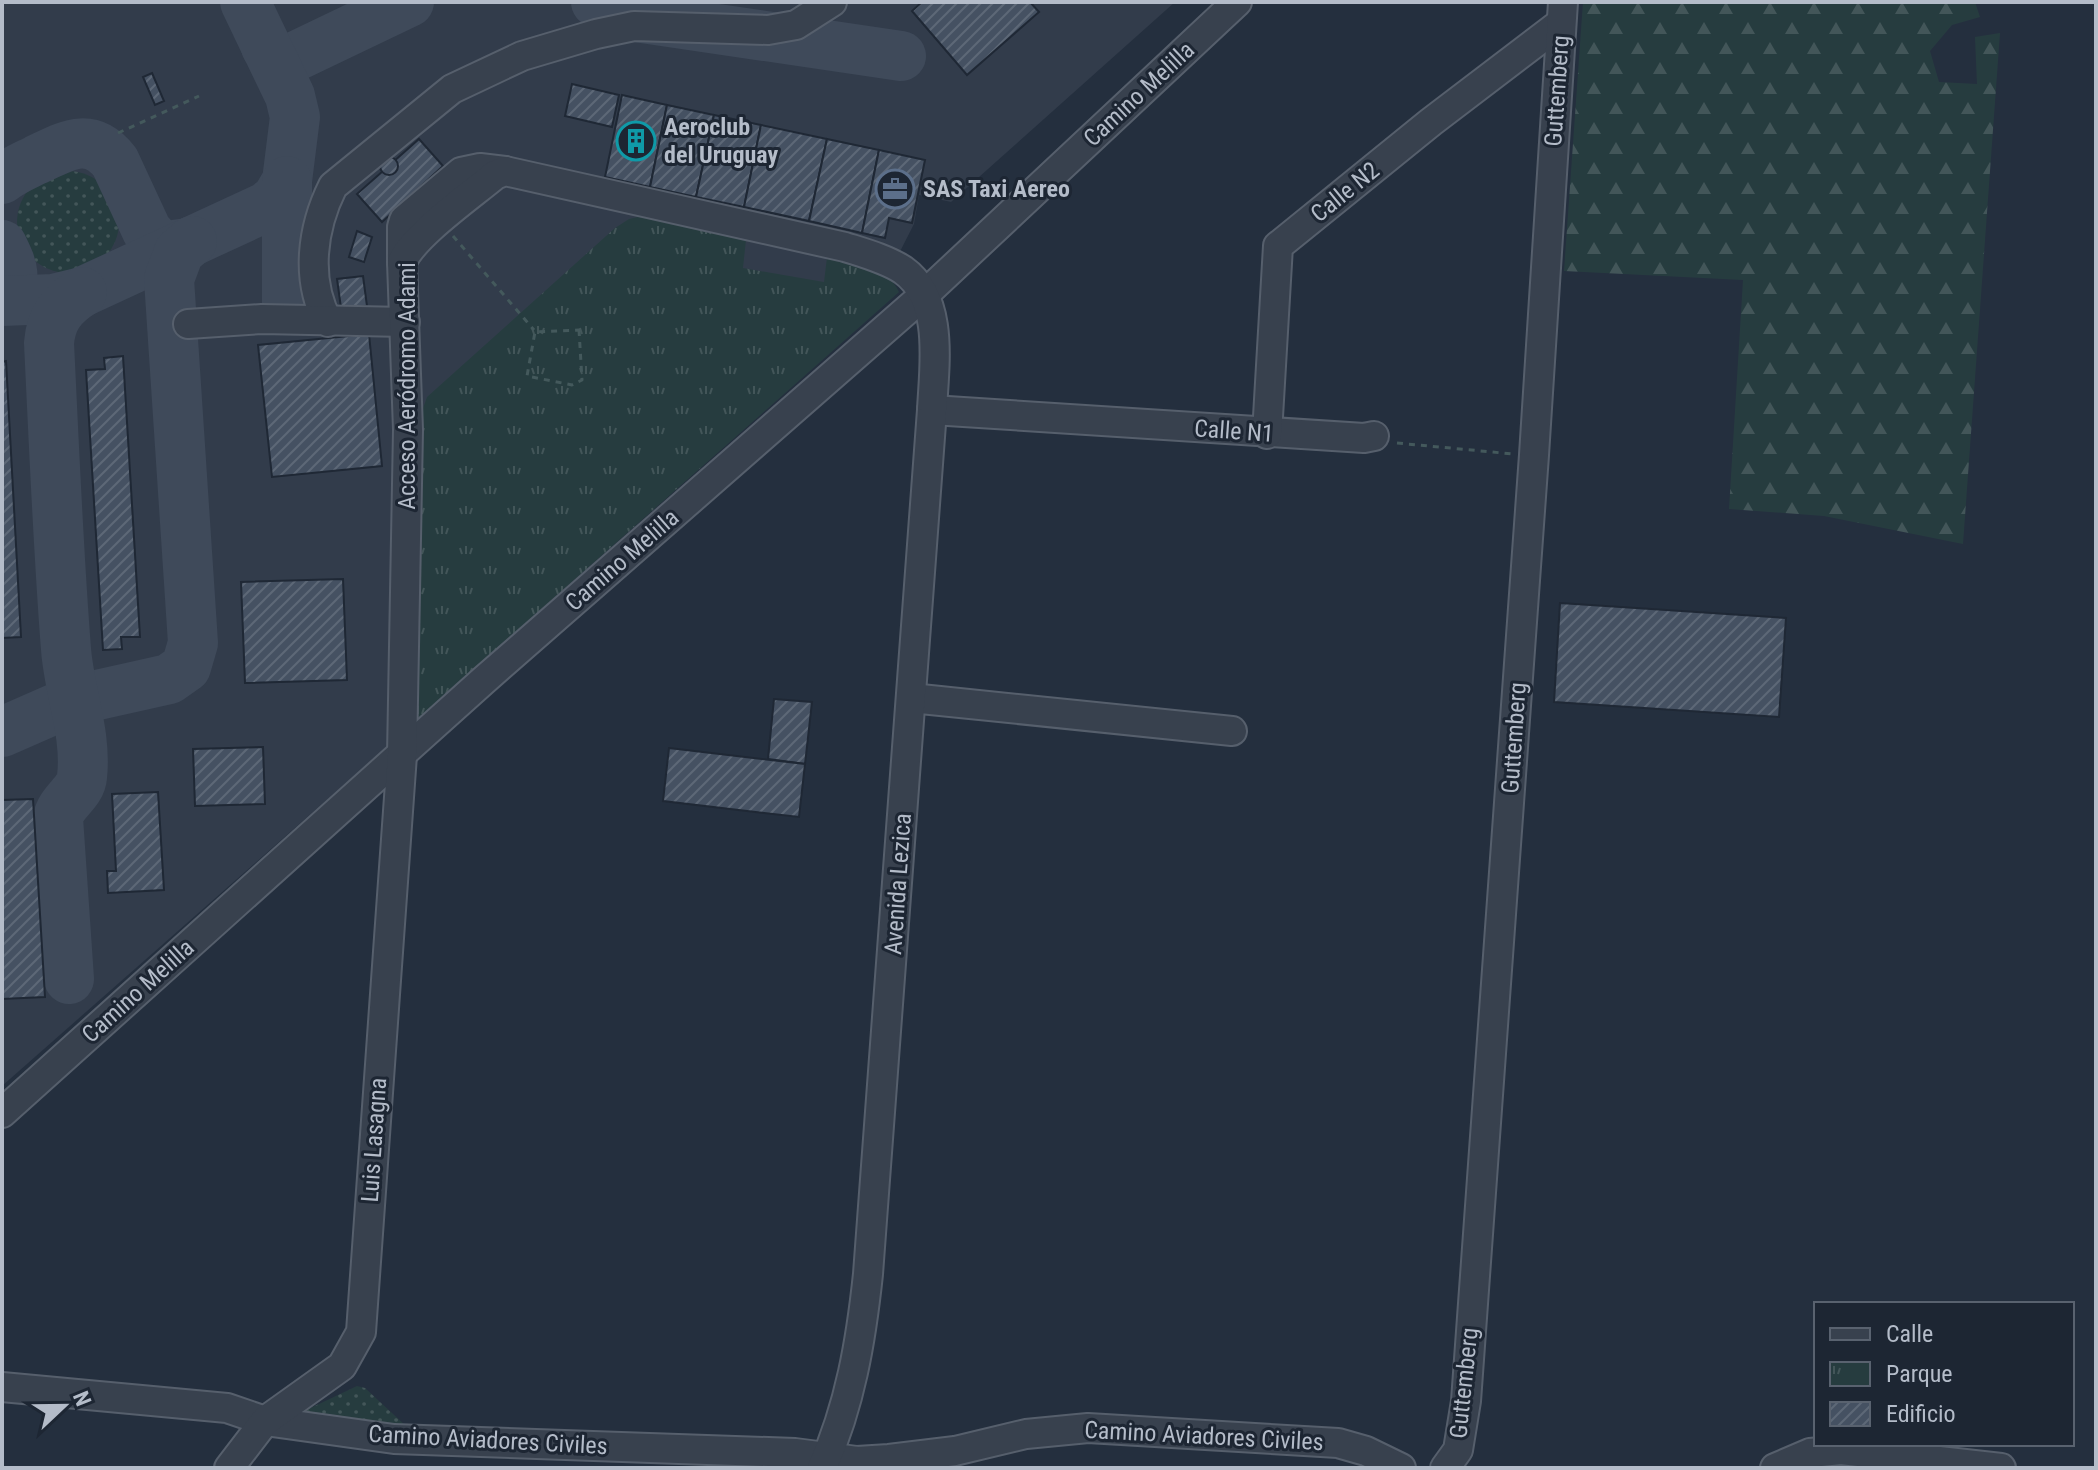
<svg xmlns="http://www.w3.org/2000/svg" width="2098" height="1470" font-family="'Roboto Condensed',sans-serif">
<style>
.airport{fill:#323c4b}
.grass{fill:url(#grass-dots)}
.forest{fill:url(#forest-firs)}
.park{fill:url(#park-tufts)}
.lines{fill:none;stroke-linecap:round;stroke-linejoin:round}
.taxiway{stroke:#3f4a5a;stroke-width:50}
.building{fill:url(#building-hatch);stroke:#1f2835;stroke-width:2}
.minor-casing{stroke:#565f6c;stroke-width:32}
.path{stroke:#44595c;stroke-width:3;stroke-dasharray:6 6;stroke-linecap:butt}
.minor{stroke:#38414e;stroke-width:28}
.labels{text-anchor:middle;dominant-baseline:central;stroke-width:6;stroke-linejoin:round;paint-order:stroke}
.street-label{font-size:24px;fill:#b4bcc9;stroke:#1d2633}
.poi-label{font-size:24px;font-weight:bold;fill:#b4bcc9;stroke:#1d2633;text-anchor:start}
</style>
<defs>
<pattern id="grass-dots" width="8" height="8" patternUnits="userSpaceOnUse" patternTransform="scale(2)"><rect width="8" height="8" fill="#263c3f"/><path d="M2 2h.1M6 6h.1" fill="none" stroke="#435659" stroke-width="1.8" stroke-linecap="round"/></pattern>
<pattern id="forest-firs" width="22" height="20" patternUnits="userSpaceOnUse" patternTransform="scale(2)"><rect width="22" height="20" fill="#263c3f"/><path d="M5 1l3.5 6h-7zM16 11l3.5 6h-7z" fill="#435659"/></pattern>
<pattern id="park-tufts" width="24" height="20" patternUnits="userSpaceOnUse" patternTransform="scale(2)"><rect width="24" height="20" fill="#263c3f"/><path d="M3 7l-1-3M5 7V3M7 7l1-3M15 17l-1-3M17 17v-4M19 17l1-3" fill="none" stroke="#435659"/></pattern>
<pattern id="building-hatch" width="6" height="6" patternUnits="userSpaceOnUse" patternTransform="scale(2)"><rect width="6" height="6" fill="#455162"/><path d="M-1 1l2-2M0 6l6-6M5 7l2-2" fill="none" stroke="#5d6877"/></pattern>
</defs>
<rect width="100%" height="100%" fill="#242f3e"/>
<polygon class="airport" points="2,2 1175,2 951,202 919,195 914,224 885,281 422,678 389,678 389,745 2,1086"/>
<g class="grass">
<circle cx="68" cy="222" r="51"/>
<polygon points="357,1386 365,1388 406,1426 300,1413"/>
</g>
<polygon class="forest" points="1583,2 1975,2 1980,17 1952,25 1930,51 1939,82 1977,84 1975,37 2000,33 1963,544 1824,516 1729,509 1743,280 1564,271"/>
<path class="park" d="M642 216 746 240 743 268 824 282 827 257C852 263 888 266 899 292L415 721 411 714 422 411 427 397 615 228 629 219Z"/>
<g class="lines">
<g class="taxiway">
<polyline points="596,2 622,15 901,56"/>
<polyline points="266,47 277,58 292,58 409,2"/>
<path d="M2 179C12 171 24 166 36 160 66 146 90 130 115 162L147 231 156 241 166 246 188 243"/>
<path d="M2 245C11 264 20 279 2 296"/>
<polyline points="2,301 53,299 82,292 266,207 277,198 287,181 295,117 290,96 245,2"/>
<polyline points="287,307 287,181"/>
<polyline points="2,732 75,700 169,679 186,667 193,643 169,279 179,252 192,241"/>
<path d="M69 979 58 818C61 802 81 792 82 777 87 734 69 691 66 649 58 547 54 445 49 343 51 318 62 305 82 292"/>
</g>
</g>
<g class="building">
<polygon points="922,2 1030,2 1039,12 967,75 912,11"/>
<polygon points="152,73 164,101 155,105 143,77"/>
<polygon points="572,84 619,95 612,127 565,116"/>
<polygon points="622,95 667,105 650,187 605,177"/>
<polygon points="667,105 714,115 696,197 650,187"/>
<polygon points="714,115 761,125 744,207 696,197"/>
<polygon points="761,125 827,139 809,221 744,207"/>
<polygon points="419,139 443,166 382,222 357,194"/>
<polygon points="827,139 879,150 862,233 809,221"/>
<polygon points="879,150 925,160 912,223 889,218 885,238 862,233"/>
<circle cx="389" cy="166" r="9"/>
<polygon points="357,231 372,237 364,262 349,257"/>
<polygon points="363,276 367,306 341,308 337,279"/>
<polygon points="369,334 382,466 272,477 258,345"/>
<polygon points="123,356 140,637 121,637 122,649 103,650 86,370 105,369 104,358"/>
<polygon points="6,361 21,637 2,638 2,362"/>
<polygon points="343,579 347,680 245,683 241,582"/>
<polygon points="1560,603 1786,618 1779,717 1554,702"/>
<polygon points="774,699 812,702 805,764 768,759"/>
<polygon points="263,747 265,804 195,806 193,749"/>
<polygon points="669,748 805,764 799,817 663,801"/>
<polygon points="158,792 164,890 108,893 107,871 116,871 112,794"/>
<polygon points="33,799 45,997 2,999 2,800"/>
</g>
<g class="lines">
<defs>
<g id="minor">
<polyline points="402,262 402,227 404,220 461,172 480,168 505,171"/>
<path d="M328 322C305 279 312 228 333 186L452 89 522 56 596 34 634 26 768 30 796 25 832 2"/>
<polyline points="188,324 262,319 405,322"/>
<polyline points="932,410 1364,438 1374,436"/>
<polyline points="1267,434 1278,246 1431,122 1561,23"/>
<polyline points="911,698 1232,731"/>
<polyline points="2,1113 484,680 924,295 1237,2"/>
<polyline points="2,1387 227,1408 265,1421 394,1439 795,1453 857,1461 889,1459 955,1451 1026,1434 1088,1428 1338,1443 1366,1451 1401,1468"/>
<path d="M229 1468 265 1421 342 1366 361 1332 402 755 408 430 402 262C414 235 470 196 495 175L505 171 845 247C864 253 886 259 903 270 945 300 934 366 932 410L868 1274C861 1341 850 1406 822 1468"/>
<polyline points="1445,1468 1458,1450 1466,1401 1534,455 1563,2"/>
<polyline points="1775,1468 1810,1453 1841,1450 2001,1468"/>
</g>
</defs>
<use href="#minor" class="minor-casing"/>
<g class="path">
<polyline points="118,133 199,96"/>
<polyline points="453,236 534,330"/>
<polygon points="579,330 582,380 572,385 527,376 535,332"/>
<polyline points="1397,443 1513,454"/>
</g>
<use href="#minor" class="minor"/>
</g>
<defs>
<symbol id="building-ring" viewBox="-11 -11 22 22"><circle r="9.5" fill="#1d2633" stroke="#0f9aa8" stroke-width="1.5"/><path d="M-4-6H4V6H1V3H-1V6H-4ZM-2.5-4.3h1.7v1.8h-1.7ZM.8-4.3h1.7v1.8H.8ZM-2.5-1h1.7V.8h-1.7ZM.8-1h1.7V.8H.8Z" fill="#0f9aa8"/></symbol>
<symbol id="office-ring" viewBox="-11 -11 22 22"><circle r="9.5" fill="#1d2633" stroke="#5c6f8a" stroke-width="1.5"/><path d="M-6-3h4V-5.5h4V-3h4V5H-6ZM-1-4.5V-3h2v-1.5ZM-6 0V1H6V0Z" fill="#5c6f8a"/></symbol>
</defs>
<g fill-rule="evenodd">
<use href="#building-ring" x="614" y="119" width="44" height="44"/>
<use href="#office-ring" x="873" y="167" width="44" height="44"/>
</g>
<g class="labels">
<g class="street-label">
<text transform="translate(1557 91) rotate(-86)">Guttemberg</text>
<text transform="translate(1139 94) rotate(-43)">Camino Melilla</text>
<text transform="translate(1345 192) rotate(-39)">Calle N2</text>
<text transform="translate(407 386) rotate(-90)">Acceso Aeródromo Adami</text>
<text transform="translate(1234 431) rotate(4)">Calle N1</text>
<text transform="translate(622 560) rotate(-41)">Camino Melilla</text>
<text transform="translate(1514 738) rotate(-86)">Guttemberg</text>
<text transform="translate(898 884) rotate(-86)">Avenida Lezica</text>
<text transform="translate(138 991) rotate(-42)">Camino Melilla</text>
<text transform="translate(374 1140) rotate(-86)">Luis Lasagna</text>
<text transform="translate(1464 1383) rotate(-84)">Guttemberg</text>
<text transform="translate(1204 1436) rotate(3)">Camino Aviadores Civiles</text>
<text transform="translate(488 1440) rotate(3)">Camino Aviadores Civiles</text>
</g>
<g class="poi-label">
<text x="664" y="127">Aeroclub<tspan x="664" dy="28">del Uruguay</tspan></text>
<text x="923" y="189">SAS Taxi Aereo</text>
</g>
</g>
<rect width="2098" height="1470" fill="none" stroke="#b4bcc9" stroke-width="8"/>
<rect x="1814" y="1302" width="260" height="144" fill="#1d2633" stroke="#59626f" stroke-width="2"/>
<rect x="1830" y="1328" width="40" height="12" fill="#38414e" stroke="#59626f" stroke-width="2"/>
<text x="1886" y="1342" font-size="24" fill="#b4bcc9">Calle</text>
<rect x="1830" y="1362" width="40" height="24" fill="url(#park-tufts)" stroke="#59626f" stroke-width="2"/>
<text x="1886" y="1382" font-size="24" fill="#b4bcc9">Parque</text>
<rect x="1830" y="1402" width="40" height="24" fill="url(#building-hatch)" stroke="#59626f" stroke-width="2"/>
<text x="1886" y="1422" font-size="24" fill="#b4bcc9">Edificio</text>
<g transform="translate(64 1406) rotate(68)" stroke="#1d2633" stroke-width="6" paint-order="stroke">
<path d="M0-6L14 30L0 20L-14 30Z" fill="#b4bcc9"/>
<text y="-12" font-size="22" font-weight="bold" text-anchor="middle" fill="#b4bcc9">N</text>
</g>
</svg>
